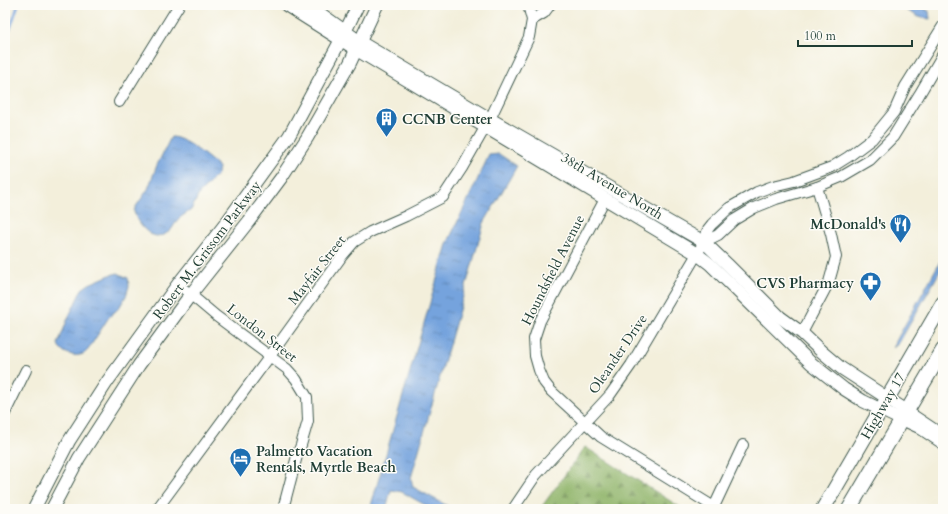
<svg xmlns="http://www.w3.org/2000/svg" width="948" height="514" font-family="Cardo,serif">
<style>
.forest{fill:url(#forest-firs);stroke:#57784e}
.water{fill:url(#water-ripples);stroke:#4a7088}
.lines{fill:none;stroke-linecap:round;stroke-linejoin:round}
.stream{stroke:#74a3dd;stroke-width:2.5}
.minor-casing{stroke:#3f584d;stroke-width:12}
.major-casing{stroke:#3f584d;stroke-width:14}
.highway-casing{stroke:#3f584d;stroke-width:16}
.minor{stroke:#fff;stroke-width:10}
.major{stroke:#fff;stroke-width:12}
.highway{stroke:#fff;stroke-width:14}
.labels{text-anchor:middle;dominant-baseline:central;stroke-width:3;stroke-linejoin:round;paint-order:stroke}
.poi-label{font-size:14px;font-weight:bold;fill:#1f3d34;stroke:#fdfcf7;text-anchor:start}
.street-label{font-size:14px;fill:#1f3d34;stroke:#fdfcf7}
</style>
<defs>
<pattern id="forest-firs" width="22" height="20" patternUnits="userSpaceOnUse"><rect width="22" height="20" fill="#8fb469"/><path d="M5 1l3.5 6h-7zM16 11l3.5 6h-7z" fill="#749457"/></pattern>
<pattern id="water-ripples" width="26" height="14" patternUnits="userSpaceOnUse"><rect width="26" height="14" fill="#74a3dd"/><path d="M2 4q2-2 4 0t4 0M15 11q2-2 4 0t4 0" fill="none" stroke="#5f86b4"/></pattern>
</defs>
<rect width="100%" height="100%" fill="#fdfcf7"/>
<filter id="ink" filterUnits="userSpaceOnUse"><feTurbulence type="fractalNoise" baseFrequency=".025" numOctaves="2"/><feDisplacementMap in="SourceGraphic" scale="8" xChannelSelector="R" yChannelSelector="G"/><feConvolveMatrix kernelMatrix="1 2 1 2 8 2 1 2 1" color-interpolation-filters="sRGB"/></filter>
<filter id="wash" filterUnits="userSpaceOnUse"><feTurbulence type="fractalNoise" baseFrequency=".012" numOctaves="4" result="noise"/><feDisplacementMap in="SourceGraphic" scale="16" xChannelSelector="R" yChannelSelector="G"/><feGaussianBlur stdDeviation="0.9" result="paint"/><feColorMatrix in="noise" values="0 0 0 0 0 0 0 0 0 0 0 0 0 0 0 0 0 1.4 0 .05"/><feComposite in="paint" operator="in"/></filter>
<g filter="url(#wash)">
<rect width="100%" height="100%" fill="#f3efdb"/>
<polygon class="forest" points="585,447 683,509 540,509"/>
<g class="water">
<polygon points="897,5 918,5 929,11 930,19 919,17"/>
<path d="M171 137C183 136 210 159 219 167L218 174 199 194 191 210 178 219 171 230 164 235 156 236 150 234 143 228 137 220 134 212 135 208 148 189 157 165Z"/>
<polygon points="499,154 517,166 484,223 411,478 413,487 453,509 432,509 402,492 391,490 386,509 370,509 447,244 489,155"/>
<polygon points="943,256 943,266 899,343 893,348 896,341"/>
<path d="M118 273 128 278 129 286 126 296 119 308 109 317 88 350C87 351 84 354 83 354 75 358 60 353 58 344L68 318 82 289 89 284 110 275Z"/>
</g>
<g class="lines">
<g class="stream">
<polyline points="10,29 18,5"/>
<polyline points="5,43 6,41"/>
</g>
</g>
</g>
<g filter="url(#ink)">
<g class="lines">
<defs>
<g id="minor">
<polyline points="532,20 544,13 550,5"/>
<polyline points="119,102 179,5"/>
<polyline points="605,199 540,321 534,339 535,356 539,370 544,382 551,391 601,437 714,507"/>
<polyline points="704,242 718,235 734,220 754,208 776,199 817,187 841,177 870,160 893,137 919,95 943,54"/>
<polyline points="178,284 216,316 287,369 296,379 307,397 308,421 301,445 297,456 283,509"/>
<polyline points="802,333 829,282 836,257 831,234 817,187"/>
<polyline points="907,411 934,429 943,436"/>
<polyline points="5,413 26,370"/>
<polyline points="902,420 919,428 943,444"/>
<polyline points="157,509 270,356 342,256 354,242 370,232 406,216 443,197 462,168 490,119 529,37 532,20 528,5"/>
<polyline points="513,509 536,475 610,395 631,365 697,254 704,242 708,229 712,224 729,208 757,192 773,186 794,181 832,167 848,157 872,139 894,112 905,87 943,26"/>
<polyline points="713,509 743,445"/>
</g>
<g id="major">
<polyline points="286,5 357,50 697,254 710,264 811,363 844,389 863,401 902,420"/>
<polyline points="303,5 318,12 360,42 490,119 704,242 727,264 780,317 802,333 822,352 841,368 907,411"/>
<polyline points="34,509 69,441 107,382 178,284 223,227 289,136 345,32 358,5"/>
<polyline points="52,509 79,458 139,365 191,294 249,221 281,178 307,138 350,63 377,5"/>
</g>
<g id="highway">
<polyline points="823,509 943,303"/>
<polyline points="849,509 943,350"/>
</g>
</defs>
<use href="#minor" class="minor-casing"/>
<use href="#major" class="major-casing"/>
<use href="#highway" class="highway-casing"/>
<use href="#minor" class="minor"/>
<use href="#major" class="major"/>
<use href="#highway" class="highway"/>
</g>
</g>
<defs>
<symbol id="building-pin" viewBox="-11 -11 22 30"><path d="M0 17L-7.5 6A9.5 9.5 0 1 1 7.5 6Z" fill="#1f6fb2" stroke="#fdfcf7"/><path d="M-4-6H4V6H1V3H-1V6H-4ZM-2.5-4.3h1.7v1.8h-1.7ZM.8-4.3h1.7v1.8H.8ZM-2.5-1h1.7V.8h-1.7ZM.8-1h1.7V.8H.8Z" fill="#fff"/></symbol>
<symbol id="restaurant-pin" viewBox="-11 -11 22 30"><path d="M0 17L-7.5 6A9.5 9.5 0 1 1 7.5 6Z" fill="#1f6fb2" stroke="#fdfcf7"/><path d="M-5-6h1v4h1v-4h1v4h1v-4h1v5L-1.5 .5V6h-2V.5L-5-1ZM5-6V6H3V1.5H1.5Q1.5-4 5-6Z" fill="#fff"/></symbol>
<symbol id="pharmacy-pin" viewBox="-11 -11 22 30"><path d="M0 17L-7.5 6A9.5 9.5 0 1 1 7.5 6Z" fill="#1f6fb2" stroke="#fdfcf7"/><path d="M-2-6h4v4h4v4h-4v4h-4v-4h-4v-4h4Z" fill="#fff"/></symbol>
<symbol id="hotel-pin" viewBox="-11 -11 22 30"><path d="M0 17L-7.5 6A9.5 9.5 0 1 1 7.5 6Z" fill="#1f6fb2" stroke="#fdfcf7"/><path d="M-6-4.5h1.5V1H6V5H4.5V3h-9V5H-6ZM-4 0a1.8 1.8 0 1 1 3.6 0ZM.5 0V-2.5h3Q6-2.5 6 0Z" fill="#fff"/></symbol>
</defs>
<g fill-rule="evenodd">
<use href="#building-pin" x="374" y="106" width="25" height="34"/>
<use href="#restaurant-pin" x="888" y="212" width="25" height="34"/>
<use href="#pharmacy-pin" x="858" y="270" width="25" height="34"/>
<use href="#hotel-pin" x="228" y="446" width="25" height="34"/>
</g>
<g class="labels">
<g class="poi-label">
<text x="402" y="119">CCNB Center</text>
<text x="886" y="224" text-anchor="end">McDonald's</text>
<text x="854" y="283" text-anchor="end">CVS Pharmacy</text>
<text x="256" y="451">Palmetto Vacation<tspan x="256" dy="16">Rentals, Myrtle Beach</tspan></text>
</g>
<g class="street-label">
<text transform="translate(612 186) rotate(31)">38th Avenue North</text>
<text transform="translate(207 250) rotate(-53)">Robert M. Grissom Parkway</text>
<text transform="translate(317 270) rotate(-52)">Mayfair Street</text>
<text transform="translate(553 270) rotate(-63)">Houndsfield Avenue</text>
<text transform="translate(262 333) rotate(38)">London Street</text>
<text transform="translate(618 354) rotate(-56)">Oleander Drive</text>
<text transform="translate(883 406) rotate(-60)">Highway 17</text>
</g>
</g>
<rect width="948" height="514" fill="none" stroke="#fdfcf7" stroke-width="20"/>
<path d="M798 40v6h114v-6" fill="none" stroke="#1f3d34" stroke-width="2"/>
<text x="804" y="40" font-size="12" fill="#1f3d34" stroke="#fdfcf7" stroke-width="3" paint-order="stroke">100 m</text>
</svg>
